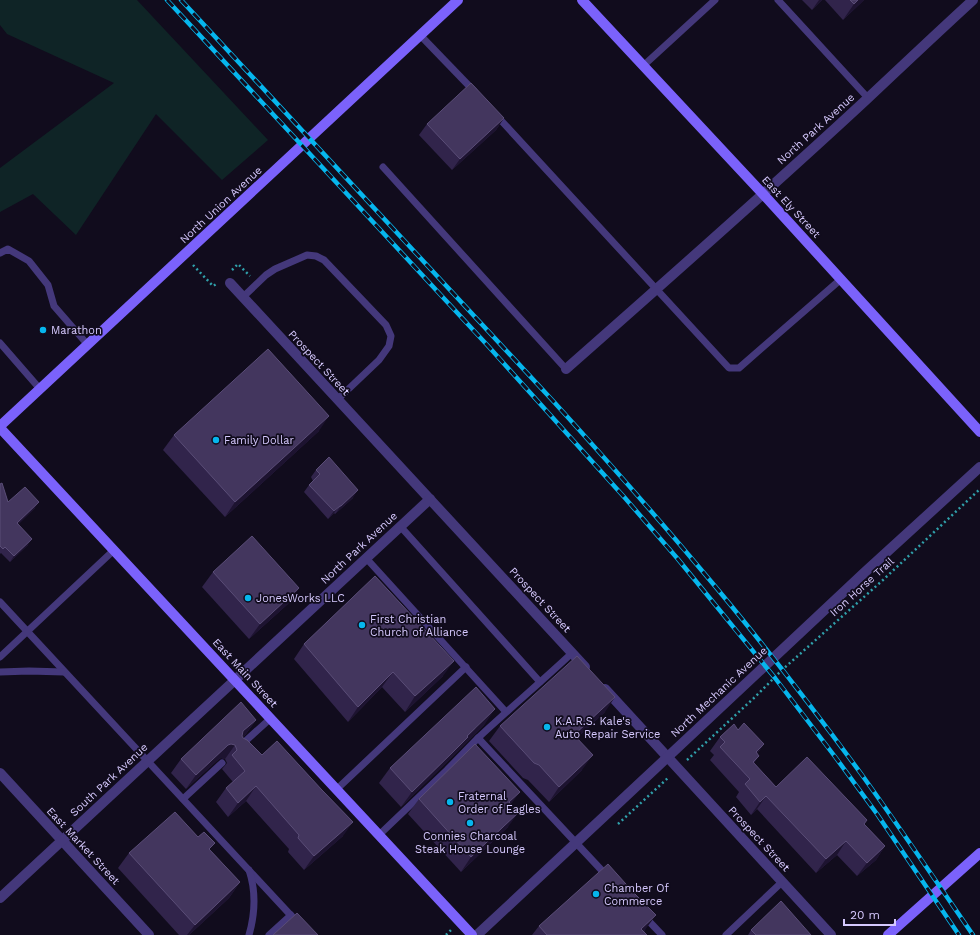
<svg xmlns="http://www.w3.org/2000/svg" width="980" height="935" font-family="'Work Sans',sans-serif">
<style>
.green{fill:#0f2426}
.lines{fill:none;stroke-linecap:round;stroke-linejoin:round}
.path{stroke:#30a1ab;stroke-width:2.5;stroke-dasharray:2 3;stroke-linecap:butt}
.lane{stroke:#44387b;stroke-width:7}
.street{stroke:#44387b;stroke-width:10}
.secondary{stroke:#7b62fb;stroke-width:10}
.rail-casing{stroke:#06b6ed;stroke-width:4.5}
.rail{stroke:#110c1d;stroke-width:3;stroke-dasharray:9;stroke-linecap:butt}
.wall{fill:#31244b}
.shaded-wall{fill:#1d1330}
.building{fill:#43365e;stroke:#5a4d77}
.poi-dot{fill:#06b6ed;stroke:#110c1d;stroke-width:1.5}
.labels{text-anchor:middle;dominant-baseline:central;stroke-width:3.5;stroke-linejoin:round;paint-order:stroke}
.street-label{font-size:11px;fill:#d6c9fe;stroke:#110c1d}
.poi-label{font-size:11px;fill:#d6c9fe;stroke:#110c1d;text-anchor:start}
</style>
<rect width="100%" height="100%" fill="#110c1d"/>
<polygon class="green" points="0,0 137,0 268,140 222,180 156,114 76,235 33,194 0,212 0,168 114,83 7,34 0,25"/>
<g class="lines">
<g class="path">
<polyline points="193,265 213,286 218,283"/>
<polyline points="232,270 238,264 250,276"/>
<polyline points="687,760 755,697 782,670 883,580 980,489"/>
<polyline points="618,824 669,777"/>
<polyline points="446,935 451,930"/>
</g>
<g class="lane">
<polyline points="778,0 868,98"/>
<polyline points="420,35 474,91"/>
<polyline points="643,66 715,0"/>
<polyline points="496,115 729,368 739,368 840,280"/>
<polyline points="383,167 566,369"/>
<polyline points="0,253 8,249 29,261 48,285 54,306 88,345"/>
<polyline points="243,297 266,275 275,269 307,255 316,256 324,260 386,325 391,336 389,346 379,360 337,400"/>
<polyline points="0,343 40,389"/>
<polyline points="400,526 540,682"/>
<polyline points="366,558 506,712"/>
<polyline points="0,602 309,935"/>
<path d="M572 653C541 682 509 709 478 738L607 876"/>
<polyline points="0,657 114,550"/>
<polyline points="0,672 29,671 64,672"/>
<polyline points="240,746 271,718"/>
<polyline points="337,789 466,667"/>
<polyline points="183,799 222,763"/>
<polyline points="379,835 447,770 478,738"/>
<path d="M249 870C256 891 255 914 249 935"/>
<polyline points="644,916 662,935"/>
<polyline points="269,935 291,915"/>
<polyline points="726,935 782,882"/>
</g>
<g class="street">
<polyline points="230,283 585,667"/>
<path d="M566 369C667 280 768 191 867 99 902 66 937 33 973 0"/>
<polyline points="605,689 831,935"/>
<polyline points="0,773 149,935"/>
<polyline points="0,898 430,499"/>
<polyline points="477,935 626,796 865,572 980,467"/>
</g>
<g class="secondary">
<polyline points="582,0 763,194 980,432"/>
<polyline points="0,426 458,0"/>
<polyline points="0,428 472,935"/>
<polyline points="888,935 980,853"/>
</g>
<defs>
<g id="rail">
<polyline points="167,0 489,347 625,498 677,558 775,678 836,758 877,814 959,935"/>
<path d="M181 0 554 402C603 456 651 510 698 566 755 633 810 704 862 775 900 828 936 881 973 935"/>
</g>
</defs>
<use href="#rail" class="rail-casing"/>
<use href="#rail" class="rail"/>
</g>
<g class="wall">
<polygon points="802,0 822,0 812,10"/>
<polygon points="825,0 864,0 843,20"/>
<polygon points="504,118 496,130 452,170 419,135 427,124"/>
<polygon points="319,431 225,517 163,450 174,435"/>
<polygon points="316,470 353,498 335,514 334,513 328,519 304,492 309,485 313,481 311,477"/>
<polygon points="0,484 8,502 35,508 18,524 28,545 10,562 1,553 0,554"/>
<polygon points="213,572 299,588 289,603 249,639 202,587"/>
<polygon points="304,644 443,676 405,712 382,687 348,722 294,659"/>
<polygon points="605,712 577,738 582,770 549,802 528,780 523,778 489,741 500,726"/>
<polygon points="256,720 246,734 243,737 243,738 262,755 343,836 304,870 288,852 289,849 246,801 228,817 216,802 226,788 233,782 222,769 227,763 225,759 221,758 219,759 186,789 171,773 181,759"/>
<polygon points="485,724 443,766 401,807 379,783 390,768"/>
<polygon points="738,730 764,744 757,754 759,756 754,763 776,787 864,824 885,846 876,860 857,876 837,855 816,873 757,809 751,815 736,797 739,792 710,760 714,755 710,751 720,737"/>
<polygon points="419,799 511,804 508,827 461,872 408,814"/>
<polygon points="210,850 240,882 229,898 189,935 179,935 118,868 129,853"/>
<polygon points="539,926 645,930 644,931 647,935 532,935"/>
<polygon points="751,930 811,935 748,935"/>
</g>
<g class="shaded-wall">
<polygon points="819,0 822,0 812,10"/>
<polygon points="858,0 864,0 843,20 854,4"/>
<polygon points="504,118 496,130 452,170 460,159"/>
<polygon points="329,416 319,431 225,517 235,502"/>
<polygon points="358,490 353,498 335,514 341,506"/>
<polygon points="39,502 35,508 14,529 17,523"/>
<polygon points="340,506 334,513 328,519 334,511"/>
<polygon points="32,539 28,545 10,562 14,556"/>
<polygon points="299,588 289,603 249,639 260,624"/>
<polygon points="454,661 443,676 405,712 415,696"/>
<polygon points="393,672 382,687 348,722 358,707"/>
<polygon points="615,697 605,712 564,750 574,735"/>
<polygon points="495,709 485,724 443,766 401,807 412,792"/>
<polygon points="256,720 246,734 234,745 235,745 225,759 221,758 219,759 186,789 196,775 228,745 231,744 243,731"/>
<polygon points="764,744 754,758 756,752"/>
<polygon points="593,755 582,770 549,802 559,787"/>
<polygon points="256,786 246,801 228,817 238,803"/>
<polygon points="520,792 509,807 509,802"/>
<polygon points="766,796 757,809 751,815 760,802"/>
<polygon points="519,812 508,827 461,872 471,857"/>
<polygon points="353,822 343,836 304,870 314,856"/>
<polygon points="846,841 837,855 816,873 826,859"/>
<polygon points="885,846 876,860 857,876 867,863"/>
<polygon points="240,882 229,898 189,935 187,935 195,925"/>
<polygon points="656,915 645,930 640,935 641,929"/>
</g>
<g class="building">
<polygon points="850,0 858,0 854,4"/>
<polygon points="471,83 504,118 460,159 427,124"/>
<polygon points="268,349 329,416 235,502 174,435"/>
<polygon points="329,457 358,490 341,506 340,506 334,511 309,485 320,474 316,470"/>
<polygon points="2,483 8,502 25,487 39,502 17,523 32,539 14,556 5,547 3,549 0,546 0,484"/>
<polygon points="252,536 299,588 260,624 213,572"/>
<polygon points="375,576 454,661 415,696 393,672 358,707 304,644"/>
<polygon points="577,656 615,697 574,735 593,755 559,787 539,765 534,763 500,726"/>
<polygon points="476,687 495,709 467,736 468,737 454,751 412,792 390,768"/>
<polygon points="241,702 256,720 243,731 242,736 243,738 247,740 262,755 277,741 322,790 353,822 314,856 298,838 299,835 256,786 238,803 226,788 245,771 232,755 237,750 235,745 231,744 228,745 196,775 181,759"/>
<polygon points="744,723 764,744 756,752 759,756 753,762 776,787 807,757 867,820 864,824 885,846 867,863 846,841 826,859 766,796 760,802 745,784 750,779 720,747 725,742 720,737 734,724 738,730"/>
<polygon points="475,744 520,792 509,802 519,812 471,857 419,799"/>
<polygon points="175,812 198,837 204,832 215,843 209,849 240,882 195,925 129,853"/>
<polygon points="608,864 634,893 656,915 641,929 647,935 547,935 539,926"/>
<polygon points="781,901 811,935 756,935 751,930"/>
<polygon points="297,913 318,935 273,935"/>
</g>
<g class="poi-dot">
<circle cx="43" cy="330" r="4"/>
<circle cx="216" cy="440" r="4"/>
<circle cx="248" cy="598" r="4"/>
<circle cx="362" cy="625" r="4"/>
<circle cx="547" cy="727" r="4"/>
<circle cx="450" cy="802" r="4"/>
<circle cx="470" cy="823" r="4"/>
<circle cx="596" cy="894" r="4"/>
</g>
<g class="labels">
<g class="street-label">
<text transform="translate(816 129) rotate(-42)">North Park Avenue</text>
<text transform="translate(221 205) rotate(-43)">North Union Avenue</text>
<text transform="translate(791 207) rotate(47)">East Ely Street</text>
<text transform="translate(319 363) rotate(47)">Prospect Street</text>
<text transform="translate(359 548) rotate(-43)">North Park Avenue</text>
<text transform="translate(862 587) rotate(-42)">Iron Horse Trail</text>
<text transform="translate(540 600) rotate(47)">Prospect Street</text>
<text transform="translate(245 673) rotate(47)">East Main Street</text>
<text transform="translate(719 692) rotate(-43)">North Mechanic Avenue</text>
<text transform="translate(109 780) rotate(-43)">South Park Avenue</text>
<text transform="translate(759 839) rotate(47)">Prospect Street</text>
<text transform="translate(83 846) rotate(47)">East Market Street</text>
</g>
<g class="poi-label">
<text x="51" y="330">Marathon</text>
<text x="224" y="440">Family Dollar</text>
<text x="256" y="598">JonesWorks LLC</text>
<text x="370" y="619">First Christian<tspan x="370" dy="13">Church of Alliance</tspan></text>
<text x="555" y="721">K.A.R.S. Kale's<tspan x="555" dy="13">Auto Repair Service</tspan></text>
<text x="458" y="796">Fraternal<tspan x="458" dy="13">Order of Eagles</tspan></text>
<text x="470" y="836" text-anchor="middle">Connies Charcoal<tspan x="470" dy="13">Steak House Lounge</tspan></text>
<text x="604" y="888">Chamber Of<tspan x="604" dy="13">Commerce</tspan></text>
</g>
</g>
<path d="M844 919v6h51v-6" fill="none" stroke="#d6c9fe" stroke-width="2"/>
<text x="850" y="919" font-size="12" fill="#d6c9fe" stroke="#110c1d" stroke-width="3" paint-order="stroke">20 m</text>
</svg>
